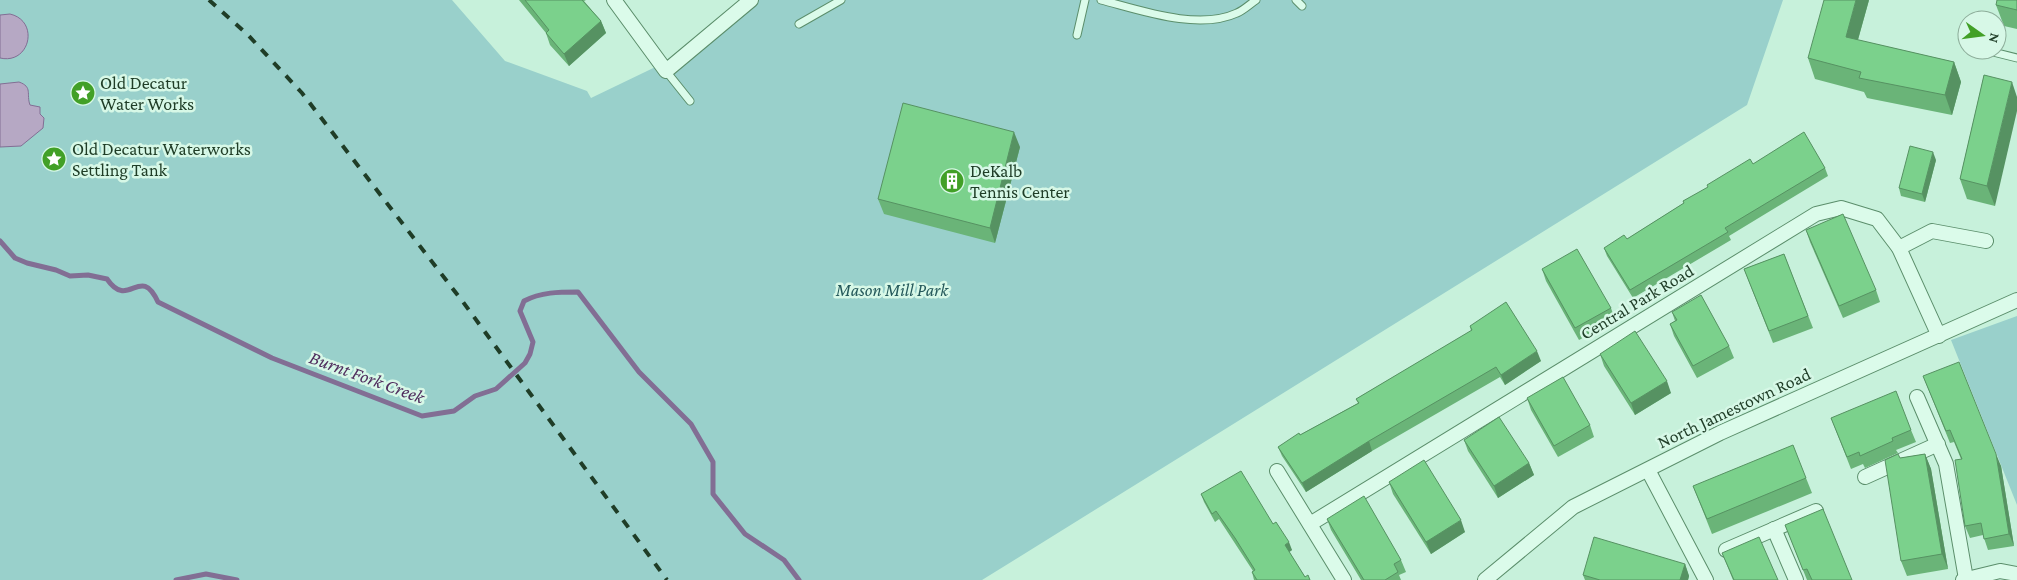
<svg xmlns="http://www.w3.org/2000/svg" width="2017" height="580" font-family="'Crimson Pro',serif">
<style>
.green{fill:#99d0cb}
.water{fill:#b6a8c4;stroke:#826e94}
.lines{fill:none;stroke-linecap:round;stroke-linejoin:round}
.stream{stroke:#826e94;stroke-width:5}
.service-casing{stroke:#5b8e6b;stroke-width:9}
.minor-casing{stroke:#5b8e6b;stroke-width:16}
.service{stroke:#dbfbea;stroke-width:7}
.minor{stroke:#dbfbea;stroke-width:14}
.rail{stroke:#1f3d27;stroke-width:4;stroke-dasharray:9 9;stroke-linecap:butt}
.wall{fill:#6ab478}
.shaded-wall{fill:#569262}
.building{fill:#7bd18c;stroke:#569262}
.labels{text-anchor:middle;dominant-baseline:central;stroke-width:5;stroke-linejoin:round;paint-order:stroke}
.poi-label{font-size:18px;fill:#1f3d27;stroke:#d7f8e7;text-anchor:start}
.park-label{font-size:18px;font-style:italic;fill:#25595b;stroke:#d7f8e7}
.street-label{font-size:18px;fill:#1f3d27;stroke:#d7f8e7}
.water-label{font-size:19px;font-style:italic;fill:#502e5e;stroke:#d7f8e7}
</style>
<rect width="100%" height="100%" fill="#c7f1db"/>
<g class="green">
<polygon points="0,0 452,0 505,61 587,91 591,98 672,59 753,0 1783,0 1747,105 982,580 0,580"/>
<polygon points="2017,316 2017,505 1951,340"/>
</g>
<g class="water">
<path d="M10 14C40 21 30 65 0 58V15Z"/>
<path d="M19 82C33 87 26 94 30 105L40 107V114L44 118 43 128 21 146 0 147V84Z"/>
</g>
<g class="lines">
<g class="stream">
<path d="M0 241 15 258 27 263 56 270 70 276 88 275 107 279C129 311 140 263 158 302L272 358 422 416 454 411 475 396 496 389 525 363 530 354 533 342 520 311 524 301C541 292 559 292 578 292L639 372 691 424 713 462V494L745 534 784 560 799 580"/>
<polyline points="176,580 206,574 237,580"/>
</g>
<defs>
<g id="service">
<path d="M1101 0C1140 10 1198 31 1237 13 1244 10 1250 4 1256 0"/>
<polyline points="1296,0 1302,6"/>
<polyline points="799,24 841,0"/>
<polyline points="1077,35 1085,0"/>
<polyline points="1985,50 2017,58"/>
<polyline points="666,71 690,101"/>
</g>
<g id="minor">
<polyline points="614,0 666,71 751,0"/>
<polyline points="1899,248 1932,231 1986,241"/>
<polyline points="1917,397 1946,464 1966,579"/>
<polyline points="1648,470 1706,580"/>
<polyline points="1277,471 1344,580"/>
<polyline points="1865,477 1938,444"/>
<polyline points="1310,524 1816,214 1841,208 1877,219 1899,248 1939,336"/>
<polyline points="1774,529 1796,580"/>
<polyline points="1726,550 1816,511"/>
<polyline points="1485,580 1573,507 1720,433 2017,300"/>
<polyline points="1963,580 2000,571 2017,574"/>
</g>
</defs>
<use href="#service" class="service-casing"/>
<use href="#minor" class="minor-casing"/>
<use href="#service" class="service"/>
<use href="#minor" class="minor"/>
<polyline class="rail" points="209,0 248,35 302,93 463,302 667,580"/>
</g>
<g class="wall">
<polygon points="519,0 586,0 584,1 601,21 606,33 569,66 550,45 546,33"/>
<polygon points="1869,0 1858,40 1954,62 1961,82 1952,115 1867,98 1864,92 1815,79 1808,58"/>
<polygon points="2017,0 2017,29 2004,26 1996,5"/>
<polygon points="1984,75 1995,206 1967,199 1960,179"/>
<polygon points="1020,147 995,243 884,214 878,199"/>
<polygon points="1936,160 1925,202 1901,196 1899,188"/>
<polygon points="1753,164 1825,168 1828,176 1729,236 1731,240 1633,298 1607,256 1604,248 1627,239 1684,203 1683,201"/>
<polygon points="1806,230 1876,290 1880,302 1843,318 1810,242"/>
<polygon points="1784,254 1813,328 1773,343 1744,269"/>
<polygon points="1542,269 1611,308 1615,320 1579,340 1546,281"/>
<polygon points="1672,312 1729,346 1734,358 1697,378 1674,336 1670,324 1675,321"/>
<polygon points="1470,326 1541,361 1505,385 1500,377 1372,451 1306,492 1282,456 1278,447 1358,403 1356,399 1471,331"/>
<polygon points="1600,354 1671,393 1635,415 1604,366"/>
<polygon points="1923,376 2001,466 2014,546 1988,550 1983,535 1970,538 1965,526 1961,459 1954,442 1950,443"/>
<polygon points="1527,398 1590,425 1594,437 1558,457 1531,410"/>
<polygon points="1831,418 1911,430 1916,442 1896,450 1898,453 1865,468 1863,464 1851,469"/>
<polygon points="1464,440 1529,463 1534,475 1498,498 1468,451"/>
<polygon points="1925,454 1931,469 1948,569 1907,576 1901,561 1900,458"/>
<polygon points="1806,478 1812,493 1712,534 1693,486"/>
<polygon points="1389,482 1465,532 1431,554 1393,494"/>
<polygon points="1201,494 1273,524 1292,550 1289,552 1305,577 1310,580 1254,580 1252,572 1253,571 1219,519 1215,522 1204,502"/>
<polygon points="1327,519 1401,560 1406,572 1399,575 1401,580 1361,580 1331,530"/>
<polygon points="1785,525 1852,580 1807,580"/>
<polygon points="1722,553 1778,580 1733,580"/>
<polygon points="1685,564 1689,576 1688,580 1585,580 1583,575"/>
</g>
<g class="shaded-wall">
<polygon points="1856,0 1869,0 1853,57 1846,37"/>
<polygon points="601,21 606,33 569,66 564,54"/>
<polygon points="1954,62 1961,82 1952,115 1945,95"/>
<polygon points="2012,82 2017,97 2017,111 1995,206 1987,186"/>
<polygon points="1014,132 1020,147 995,243 990,228"/>
<polygon points="1933,152 1936,160 1925,202 1922,194"/>
<polygon points="1537,351 1541,361 1505,385 1501,375"/>
<polygon points="1667,381 1671,393 1635,415 1631,403"/>
<polygon points="1369,441 1372,451 1306,492 1302,483"/>
<polygon points="1925,454 1931,469 1948,569 1942,554"/>
<polygon points="1996,454 2001,466 2014,546 2009,534"/>
<polygon points="1529,463 1534,475 1498,498 1494,486"/>
<polygon points="1461,520 1465,532 1431,554 1426,542"/>
<polygon points="1289,542 1292,550 1288,553 1285,545"/>
<polygon points="1685,564 1689,576 1688,580 1680,580"/>
</g>
<g class="building">
<polygon points="525,0 582,0 601,21 564,54 546,33 549,30"/>
<polygon points="1824,0 1856,0 1846,37 1954,62 1945,95 1859,78 1861,72 1808,58"/>
<polygon points="1997,0 2017,0 2017,10 1996,5"/>
<polygon points="1984,75 2012,82 1987,186 1960,179"/>
<polygon points="903,103 1014,132 990,228 878,199"/>
<polygon points="1804,132 1825,168 1725,228 1728,232 1630,290 1604,248 1624,235 1627,239 1684,203 1683,201 1708,187 1707,185 1750,159 1753,164"/>
<polygon points="1910,146 1933,152 1922,194 1899,188"/>
<polygon points="1843,214 1876,290 1839,306 1806,230"/>
<polygon points="1577,249 1611,308 1575,328 1542,269"/>
<polygon points="1784,254 1808,316 1769,331 1744,269"/>
<polygon points="1701,295 1729,346 1693,366 1670,324 1677,320 1672,312"/>
<polygon points="1506,302 1537,351 1501,375 1496,367 1369,441 1302,483 1278,447 1299,433 1300,435 1359,403 1356,399 1472,330 1470,326"/>
<polygon points="1635,331 1667,381 1631,403 1600,354"/>
<polygon points="1959,362 1996,454 2009,534 1984,539 1981,523 1965,526 1955,460 1962,459 1950,430 1946,431 1923,376"/>
<polygon points="1563,377 1590,425 1554,446 1527,398"/>
<polygon points="1896,391 1911,430 1892,438 1893,441 1860,456 1859,452 1847,457 1831,418"/>
<polygon points="1499,417 1529,463 1494,486 1464,440"/>
<polygon points="1793,445 1806,478 1707,519 1693,486"/>
<polygon points="1898,454 1900,458 1925,454 1942,554 1901,561 1885,460"/>
<polygon points="1424,460 1461,520 1426,542 1389,482"/>
<polygon points="1241,471 1273,524 1276,522 1289,542 1285,545 1305,577 1308,575 1310,580 1257,580 1252,572 1255,570 1235,538 1216,511 1212,514 1201,494"/>
<polygon points="1364,496 1401,560 1394,564 1398,572 1385,580 1364,580 1327,519"/>
<polygon points="1823,509 1852,580 1812,580 1807,569 1803,570 1785,525"/>
<polygon points="1594,537 1685,564 1680,580 1600,580 1583,575"/>
<polygon points="1759,537 1778,580 1734,580 1722,553"/>
</g>
<defs>
<symbol id="sight-disc" viewBox="-11 -11 22 22"><circle r="9.5" fill="#42a027" stroke="#d7f8e7"/><path d="M0-6L1.8-2.2L6-1.7L2.9 1.2L3.7 5.4L0 3.3L-3.7 5.4L-2.9 1.2L-6-1.7L-1.8-2.2Z" fill="#fff"/></symbol>
<symbol id="building-disc" viewBox="-11 -11 22 22"><circle r="9.5" fill="#42a027" stroke="#d7f8e7"/><path d="M-4-6H4V6H1V3H-1V6H-4ZM-2.5-4.3h1.7v1.8h-1.7ZM.8-4.3h1.7v1.8H.8ZM-2.5-1h1.7V.8h-1.7ZM.8-1h1.7V.8H.8Z" fill="#fff"/></symbol>
</defs>
<g fill-rule="evenodd">
<use href="#sight-disc" x="69" y="79" width="28" height="28"/>
<use href="#sight-disc" x="40" y="145" width="28" height="28"/>
<use href="#building-disc" x="938" y="167" width="28" height="28"/>
</g>
<g class="labels">
<g class="poi-label">
<text x="100" y="83">Old Decatur<tspan x="100" dy="21">Water Works</tspan></text>
<text x="72" y="149">Old Decatur Waterworks<tspan x="72" dy="21">Settling Tank</tspan></text>
<text x="970" y="171">DeKalb<tspan x="970" dy="21">Tennis Center</tspan></text>
</g>
<g class="park-label">
<text x="892" y="290">Mason Mill Park</text>
</g>
<g class="street-label">
<text transform="translate(1637 302) rotate(-31)">Central Park Road</text>
<text transform="translate(1734 408) rotate(-25)">North Jamestown Road</text>
</g>
<g class="water-label">
<text transform="translate(367 377) rotate(20)">Burnt Fork Creek</text>
</g>
</g>
<g transform="translate(1982 35) rotate(104)"><circle r="24" fill="#d7f8e7" stroke="#8dad9a"/>
<path d="M0-4L9 19L0 12L-9 19Z" fill="#42a027"/>
<text y="-8" font-size="14" font-weight="bold" text-anchor="middle" fill="#1f3d27">N</text>
</g>
</svg>
